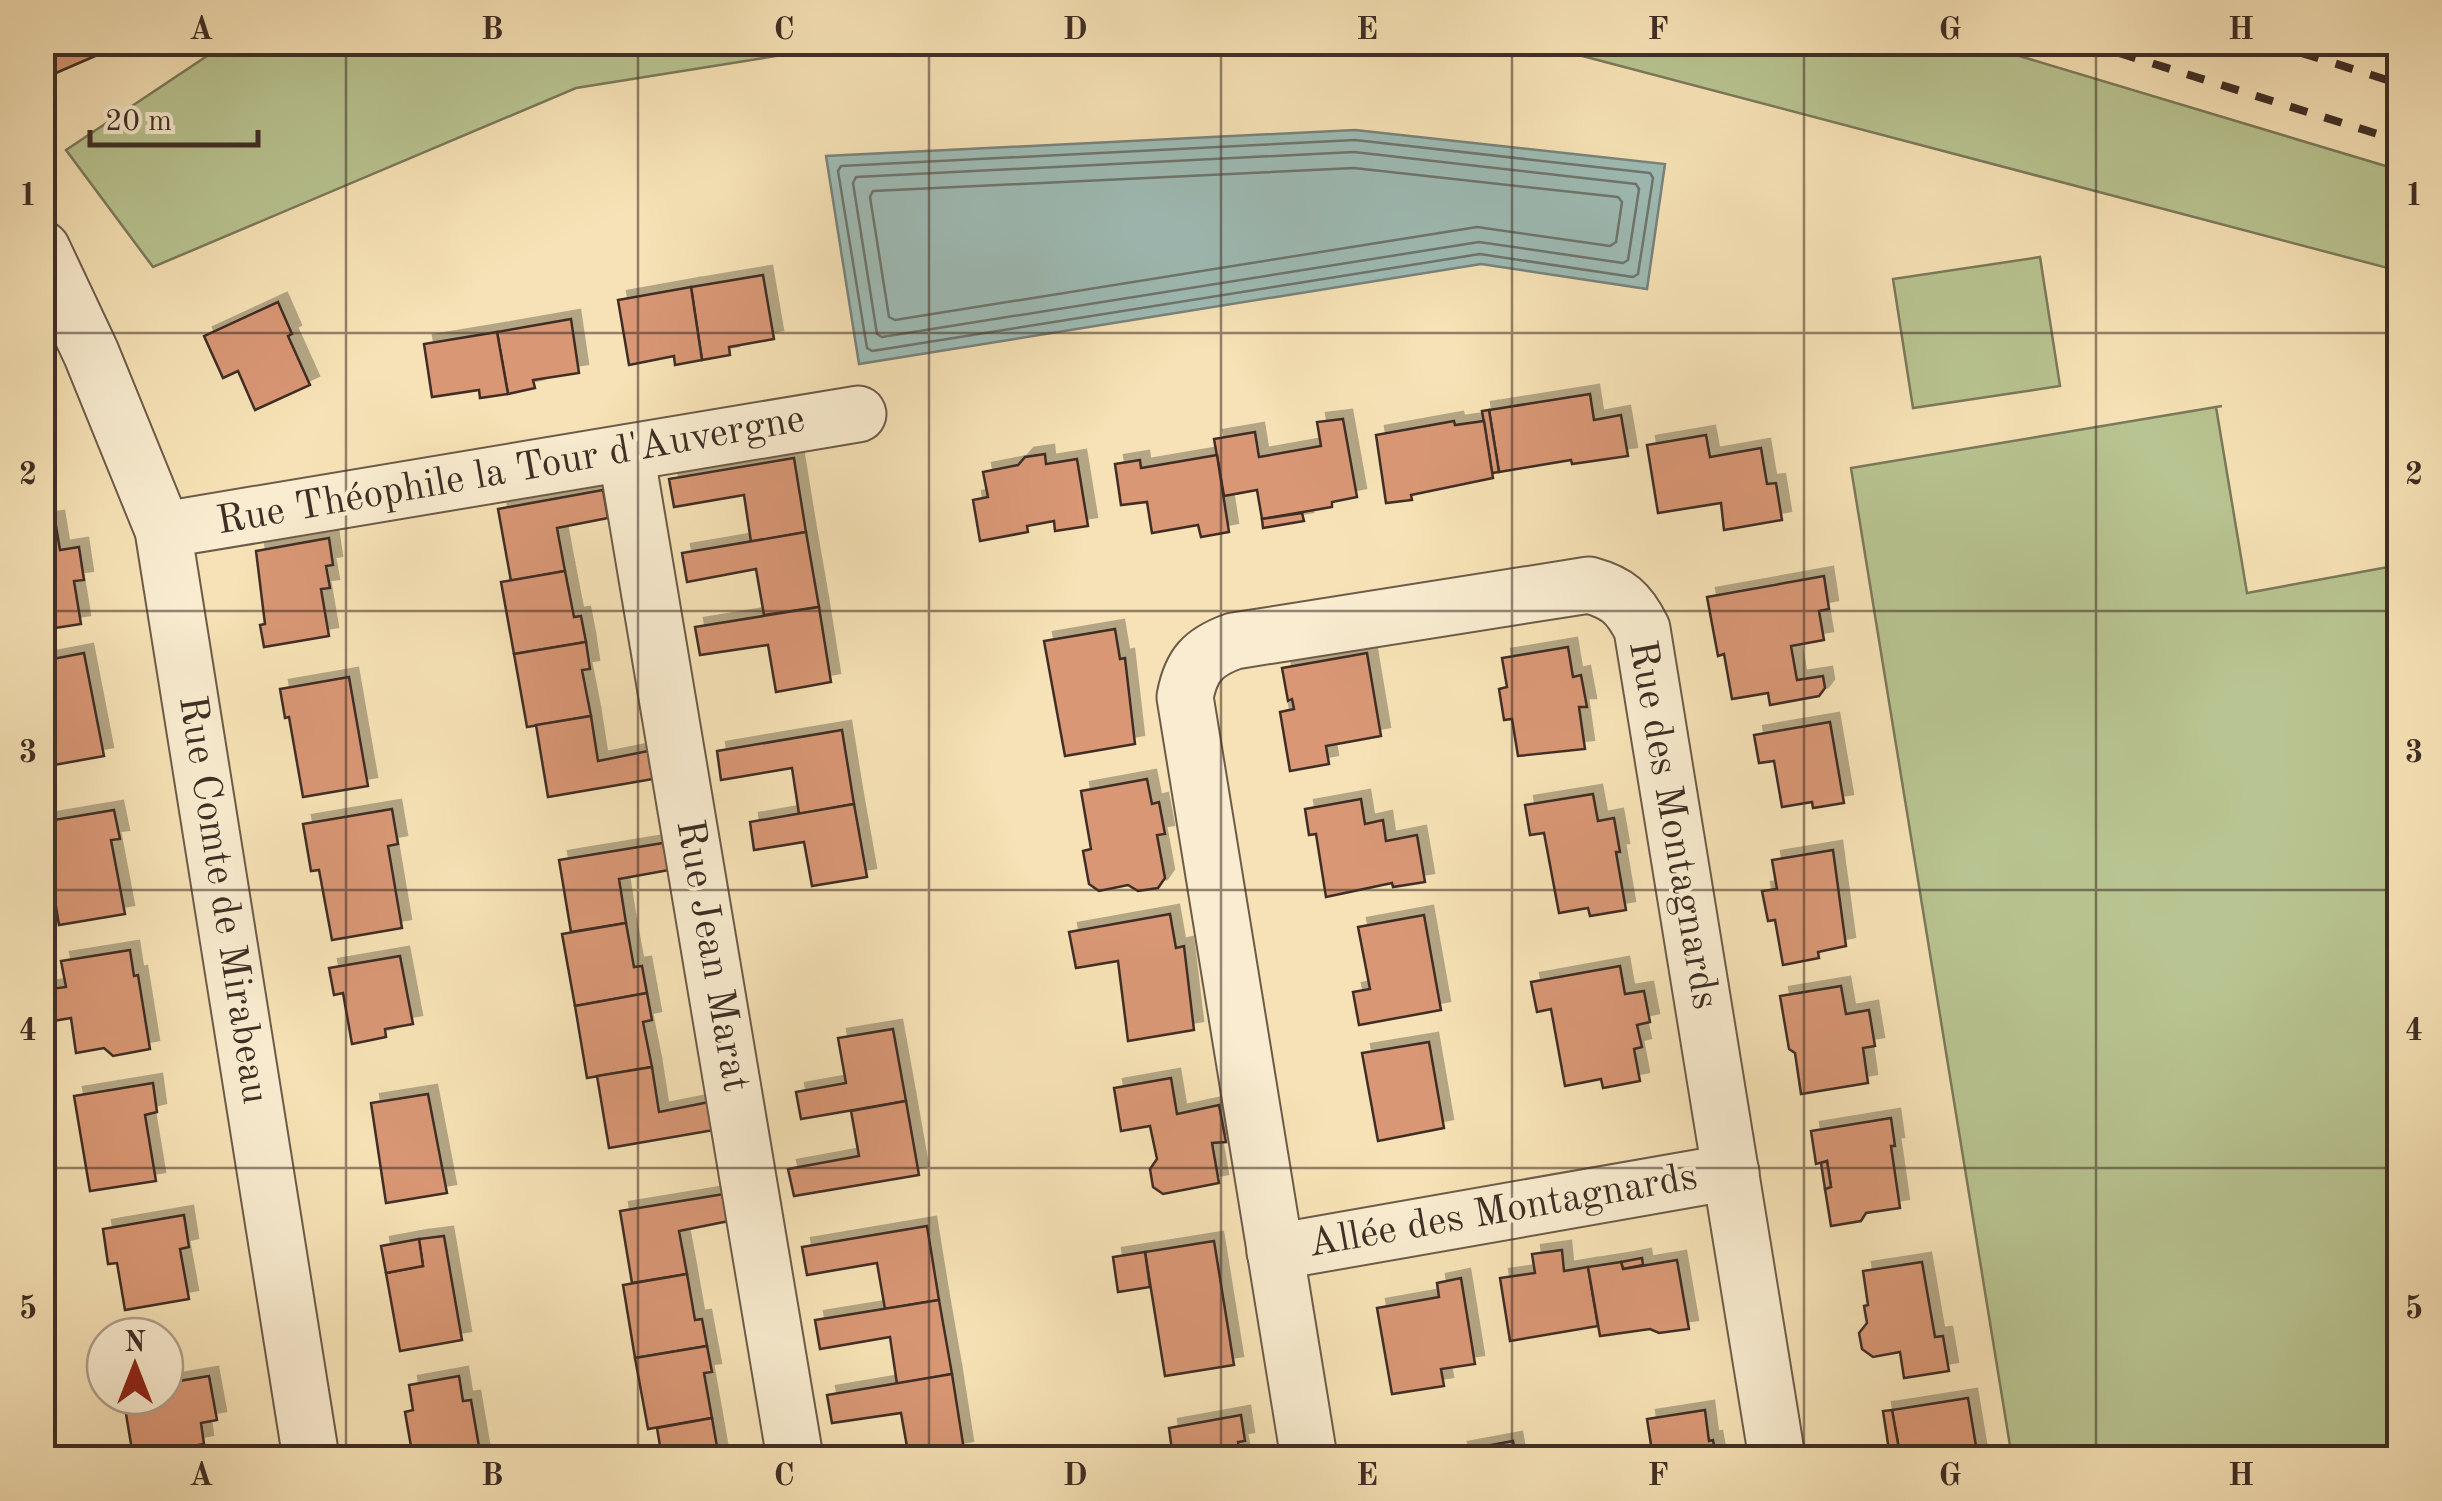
<svg xmlns="http://www.w3.org/2000/svg" width="2442" height="1501" font-family="'Old Standard TT',serif">
<style>
.green{fill:#b8c491;stroke:#7c795b;stroke-width:2.5}
.water{fill:#9ebcb6;stroke:#78837c;stroke-width:2.5}
.lines{fill:none;stroke-linecap:round;stroke-linejoin:round}
.shore{stroke:#6e756e;stroke-width:2.5}
.building{fill:#d99774;stroke:#3f2e25;stroke-width:2.5;filter:url(#shadow)}
.minor-casing{stroke:#6d5b49;stroke-width:59}
.minor{stroke:#f9ecd0;stroke-width:55}
.rail{stroke:#3f2e25;stroke-width:8;stroke-dasharray:18 18;stroke-linecap:butt}
.grid{fill:none;stroke:#3f2e25;stroke-width:2.5;stroke-opacity:0.55}
.labels{text-anchor:middle;dominant-baseline:central;stroke-width:8;stroke-linejoin:round;paint-order:stroke}
.street-label{font-size:40px;fill:#3f2e25;stroke:#f9ecd0}
.neatline{fill:none;stroke:#3f2e25;stroke-width:4}
.grid-label{font-size:32px;text-anchor:middle;font-weight:bold;fill:#3f2e25}
</style>
<defs>
<filter id="shadow"><feDropShadow dx="9" dy="-9" stdDeviation="0" flood-color="#0004"/></filter>
</defs>
<rect width="100%" height="100%" fill="#f6e2b6"/>
<filter id="stains"><feTurbulence type="fractalNoise" baseFrequency=".002" numOctaves="4"/><feColorMatrix values="0 0 0 0 .2 0 0 0 0 .09 0 0 0 0 .02 0 0 0 .5 -.17"/></filter>
<radialGradient id="worn" r=".72"><stop offset=".6" stop-color="#630" stop-opacity="0"/><stop offset="1" stop-color="#630" stop-opacity=".3"/></radialGradient>
<g class="green">
<polygon points="228,42 857,42 857,43 576,88 153,267 66,150"/>
<polygon points="1533,43 1976,43 2399,170 2399,271"/>
<polygon points="2040,257 2060,386 1913,408 1893,279"/>
<polygon points="2222,406 2216,407 2247,593 2399,565 2399,1458 2012,1458 1851,468"/>
</g>
<polygon class="water" points="1355,130 1665,164 1647,289 1481,264 859,364 826,156"/>
<g class="lines">
<g class="shore">
<polygon points="1355,140 1650,173 1653,178 1638,274 1633,277 1480,254 872,351 867,348 838,171 841,166"/>
<polygon points="1354,152 1636,184 1639,189 1628,260 1623,263 1479,242 882,337 877,334 853,183 856,177"/>
<polygon points="1354,168 1618,197 1622,202 1616,242 1610,246 1477,227 895,320 889,317 870,197 873,191"/>
</g>
</g>
<g class="building">
<polygon points="42,42 114,42 116,47 42,79"/>
<polygon points="763,275 774,339 729,347 730,355 702,360 691,287"/>
<polygon points="691,287 702,360 675,365 674,356 629,365 618,300"/>
<polygon points="278,302 292,334 288,336 310,385 255,410 238,371 223,378 204,336"/>
<polygon points="571,319 579,373 533,380 535,388 508,394 497,332"/>
<polygon points="497,332 508,394 480,398 479,390 432,397 424,344"/>
<polygon points="1590,394 1594,420 1621,415 1628,456 1572,464 1571,460 1499,472 1489,410"/>
<polygon points="1489,410 1499,472 1492,473 1482,411"/>
<polygon points="1343,419 1357,497 1332,502 1332,507 1262,519 1257,490 1224,496 1214,439 1255,432 1259,457 1321,446 1317,422"/>
<polygon points="1454,421 1455,425 1484,421 1493,478 1411,495 1412,500 1386,503 1376,435"/>
<polygon points="1706,435 1710,457 1761,448 1767,484 1776,483 1782,520 1724,530 1721,503 1658,513 1647,445"/>
<polygon points="1045,454 1046,464 1077,459 1088,526 1055,531 1054,521 1027,526 1028,532 980,541 973,500 988,497 983,472 1018,465 1025,457"/>
<polygon points="1217,455 1229,532 1201,537 1198,525 1152,533 1147,502 1121,505 1115,464 1140,460 1141,468"/>
<polygon points="794,458 806,532 751,542 744,495 674,507 669,479"/>
<polygon points="603,490 608,518 557,528 565,571 511,581 498,509"/>
<polygon points="1302,513 1304,521 1263,528 1262,519"/>
<polygon points="55,520 60,550 79,547 84,580 74,581 81,624 42,630 42,522"/>
<polygon points="806,532 819,607 764,615 756,569 687,582 682,553"/>
<polygon points="329,538 333,565 326,566 330,588 321,589 329,636 264,647 260,625 265,624 256,551"/>
<polygon points="565,571 574,617 581,616 586,642 514,654 501,582"/>
<polygon points="1824,576 1829,609 1819,611 1824,640 1791,646 1797,680 1823,676 1825,688 1819,696 1770,705 1768,693 1732,699 1724,654 1718,656 1707,597"/>
<polygon points="819,607 831,682 776,692 768,645 700,655 695,627"/>
<polygon points="1115,629 1120,659 1125,658 1135,744 1065,756 1044,641"/>
<polygon points="586,642 590,669 582,670 591,716 527,727 514,654"/>
<polygon points="1568,647 1573,677 1581,675 1587,707 1579,707 1585,749 1518,756 1512,719 1504,720 1499,689 1507,687 1502,658"/>
<polygon points="84,653 104,756 43,767 42,661"/>
<polygon points="1367,653 1381,736 1326,746 1329,764 1290,771 1280,712 1294,709 1292,699 1288,701 1282,668"/>
<polygon points="349,677 368,786 303,797 289,717 285,718 280,689"/>
<polygon points="591,716 598,761 648,751 653,779 548,797 536,725"/>
<polygon points="1830,722 1844,803 1813,808 1812,802 1782,807 1774,761 1759,763 1754,735"/>
<polygon points="842,730 854,804 799,814 792,768 721,780 717,751"/>
<polygon points="1147,779 1152,804 1159,802 1165,834 1157,835 1165,878 1158,888 1138,891 1128,885 1099,891 1089,884 1083,851 1091,849 1081,791"/>
<polygon points="1593,794 1598,821 1614,818 1620,852 1616,852 1626,910 1590,916 1588,908 1559,913 1544,833 1530,835 1525,805"/>
<polygon points="1361,799 1365,824 1383,820 1386,841 1417,835 1425,882 1393,887 1392,883 1326,897 1316,834 1309,835 1305,809"/>
<polygon points="854,804 867,877 812,886 804,842 754,850 750,822"/>
<polygon points="392,809 398,844 388,846 402,928 332,940 319,870 311,871 303,824"/>
<polygon points="114,810 120,839 111,840 125,914 59,925 42,822"/>
<polygon points="663,843 669,870 619,879 626,923 571,932 559,860"/>
<polygon points="1833,850 1846,946 1818,952 1819,958 1783,965 1775,920 1768,921 1762,891 1777,889 1772,860"/>
<polygon points="1170,914 1176,948 1184,946 1194,1030 1128,1041 1118,961 1076,968 1069,932"/>
<polygon points="1424,915 1441,1010 1359,1025 1353,992 1370,989 1358,927"/>
<polygon points="626,923 634,967 642,966 647,993 575,1006 562,934"/>
<polygon points="130,950 134,976 138,975 150,1049 113,1056 104,1048 76,1053 71,1018 47,1022 42,990 66,987 61,961"/>
<polygon points="400,956 413,1024 385,1029 386,1037 352,1044 343,993 334,995 329,968"/>
<polygon points="1620,966 1625,994 1644,991 1650,1022 1637,1025 1642,1047 1634,1049 1640,1081 1603,1088 1601,1079 1565,1086 1551,1009 1537,1012 1531,982"/>
<polygon points="1841,986 1846,1014 1869,1010 1875,1046 1863,1048 1868,1083 1801,1094 1795,1053 1789,1049 1780,996"/>
<polygon points="647,993 652,1020 643,1022 652,1067 587,1078 575,1006"/>
<polygon points="893,1029 906,1101 801,1119 796,1092 846,1083 838,1038"/>
<polygon points="1429,1042 1444,1128 1378,1141 1362,1053"/>
<polygon points="652,1067 659,1112 709,1102 714,1130 609,1148 597,1076"/>
<polygon points="1171,1078 1177,1114 1219,1105 1226,1142 1212,1143 1219,1183 1163,1194 1153,1187 1150,1169 1157,1159 1150,1126 1121,1131 1114,1088"/>
<polygon points="153,1083 157,1112 145,1115 156,1181 90,1191 74,1096"/>
<polygon points="428,1094 447,1193 386,1203 371,1103"/>
<polygon points="906,1101 919,1175 794,1196 788,1169 859,1156 851,1111"/>
<polygon points="1891,1118 1895,1146 1891,1146 1900,1208 1866,1213 1861,1221 1831,1226 1825,1189 1831,1187 1827,1161 1816,1164 1811,1131"/>
<polygon points="1827,1161 1831,1187 1825,1189 1821,1163"/>
<polygon points="724,1194 729,1221 679,1231 687,1274 632,1283 620,1211"/>
<polygon points="184,1215 189,1247 180,1249 189,1299 125,1310 117,1263 108,1264 103,1229"/>
<polygon points="927,1226 939,1300 885,1309 877,1263 807,1275 802,1247"/>
<polygon points="444,1236 462,1340 400,1351 386,1273 423,1266 419,1239"/>
<polygon points="419,1239 423,1266 386,1273 381,1246"/>
<polygon points="1214,1241 1234,1365 1165,1376 1145,1252"/>
<polygon points="1562,1250 1564,1271 1588,1267 1598,1326 1510,1341 1500,1278 1535,1273 1532,1254"/>
<polygon points="1145,1252 1150,1287 1118,1292 1113,1257"/>
<polygon points="1642,1258 1643,1265 1623,1269 1621,1262"/>
<polygon points="1677,1260 1689,1329 1659,1333 1650,1329 1600,1336 1588,1267 1621,1262 1623,1269"/>
<polygon points="1922,1262 1935,1337 1943,1336 1949,1371 1904,1378 1900,1352 1873,1357 1862,1349 1859,1333 1867,1323 1864,1306 1868,1305 1863,1271"/>
<polygon points="687,1274 695,1320 702,1319 707,1346 635,1358 623,1285"/>
<polygon points="1461,1278 1475,1364 1441,1369 1444,1386 1392,1394 1377,1308 1439,1297 1437,1283"/>
<polygon points="939,1300 952,1374 897,1384 890,1337 820,1349 815,1320"/>
<polygon points="707,1346 712,1372 704,1373 712,1418 648,1429 635,1358"/>
<polygon points="165,1369 167,1383 209,1376 217,1420 201,1423 204,1444 133,1456 123,1396 165,1396"/>
<polygon points="952,1374 964,1450 909,1458 901,1413 832,1423 827,1395"/>
<polygon points="459,1376 463,1401 471,1400 481,1458 413,1458 405,1412 413,1410 409,1385"/>
<polygon points="1968,1398 1978,1458 1907,1458 1906,1455 1900,1455 1892,1410"/>
<polygon points="1705,1410 1709,1441 1713,1440 1716,1456 1731,1455 1732,1458 1642,1458 1642,1453 1652,1451 1647,1419"/>
<polygon points="1892,1410 1900,1455 1890,1457 1883,1411"/>
<polygon points="1241,1415 1245,1441 1238,1442 1241,1458 1173,1458 1169,1428"/>
<polygon points="712,1418 719,1458 662,1458 657,1428"/>
<polygon points="1513,1441 1516,1458 1461,1458 1459,1451"/>
</g>
<g class="lines">
<defs>
<g id="minor">
<polyline points="42,249 91,353 163,530 311,1458"/>
<polyline points="626,453 795,1458"/>
<polyline points="163,530 858,414"/>
<polyline points="1275,1252 1731,1172"/>
<path d="M1309 1458 1185 697C1191 665 1203 652 1234 641L1589 585C1618 593 1629 603 1642 629L1777 1458"/>
</g>
</defs>
<use href="#minor" class="minor-casing"/>
<use href="#minor" class="minor"/>
<g class="rail">
<polyline points="2084,42 2400,141"/>
<polyline points="2267,42 2400,84"/>
</g>
</g>
<path class="grid" d="M346 42V1458M638 42V1458M929 42V1458M1221 42V1458M1512 42V1458M1804 42V1458M2096 42V1458M42 333H2400M42 611H2400M42 890H2400M42 1168H2400"/>
<g class="labels">
<g class="street-label">
<text transform="translate(511 472) rotate(-10)">Rue Théophile la Tour d'Auvergne</text>
<text transform="translate(1672 825) rotate(80)">Rue des Montagnards</text>
<text transform="translate(222 900) rotate(81)">Rue Comte de Mirabeau</text>
<text transform="translate(711 956) rotate(80)">Rue Jean Marat</text>
<text transform="translate(1503 1212) rotate(-10)">Allée des Montagnards</text>
</g>
</g>
<rect width="2442" height="1501" fill="none" stroke="#f6e2b6" stroke-width="110"/>
<g transform="translate(135 1366)"><circle r="48" fill="#f9ecd0" stroke="#afa08c" stroke-width="2.5"/>
<path d="M0-8L18 38L0 25L-18 38Z" fill="#8f2418"/>
<text y="-15" font-size="28" font-weight="bold" text-anchor="middle" fill="#3f2e25">N</text>
</g>
<path d="M90 130v15h168v-15" fill="none" stroke="#3f2e25" stroke-width="5"/>
<text x="105" y="130" font-size="30" fill="#3f2e25" stroke="#f9ecd0" stroke-width="8" paint-order="stroke">20 m</text>
<rect x="55" y="55" width="2332" height="1391" class="neatline"/>
<g class="grid-label">
<text x="201" y="39">A</text>
<text x="492" y="39">B</text>
<text x="784" y="39">C</text>
<text x="1075" y="39">D</text>
<text x="1367" y="39">E</text>
<text x="1658" y="39">F</text>
<text x="1950" y="39">G</text>
<text x="2241" y="39">H</text>
<text x="28" y="205">1</text>
<text x="2414" y="205">1</text>
<text x="28" y="484">2</text>
<text x="2414" y="484">2</text>
<text x="28" y="762">3</text>
<text x="2414" y="762">3</text>
<text x="28" y="1040">4</text>
<text x="2414" y="1040">4</text>
<text x="28" y="1318">5</text>
<text x="2414" y="1318">5</text>
<text x="201" y="1485">A</text>
<text x="492" y="1485">B</text>
<text x="784" y="1485">C</text>
<text x="1075" y="1485">D</text>
<text x="1367" y="1485">E</text>
<text x="1658" y="1485">F</text>
<text x="1950" y="1485">G</text>
<text x="2241" y="1485">H</text>
</g>
<rect width="100%" height="100%" filter="url(#stains)"/>
<rect width="100%" height="100%" fill="url(#worn)"/>
</svg>
